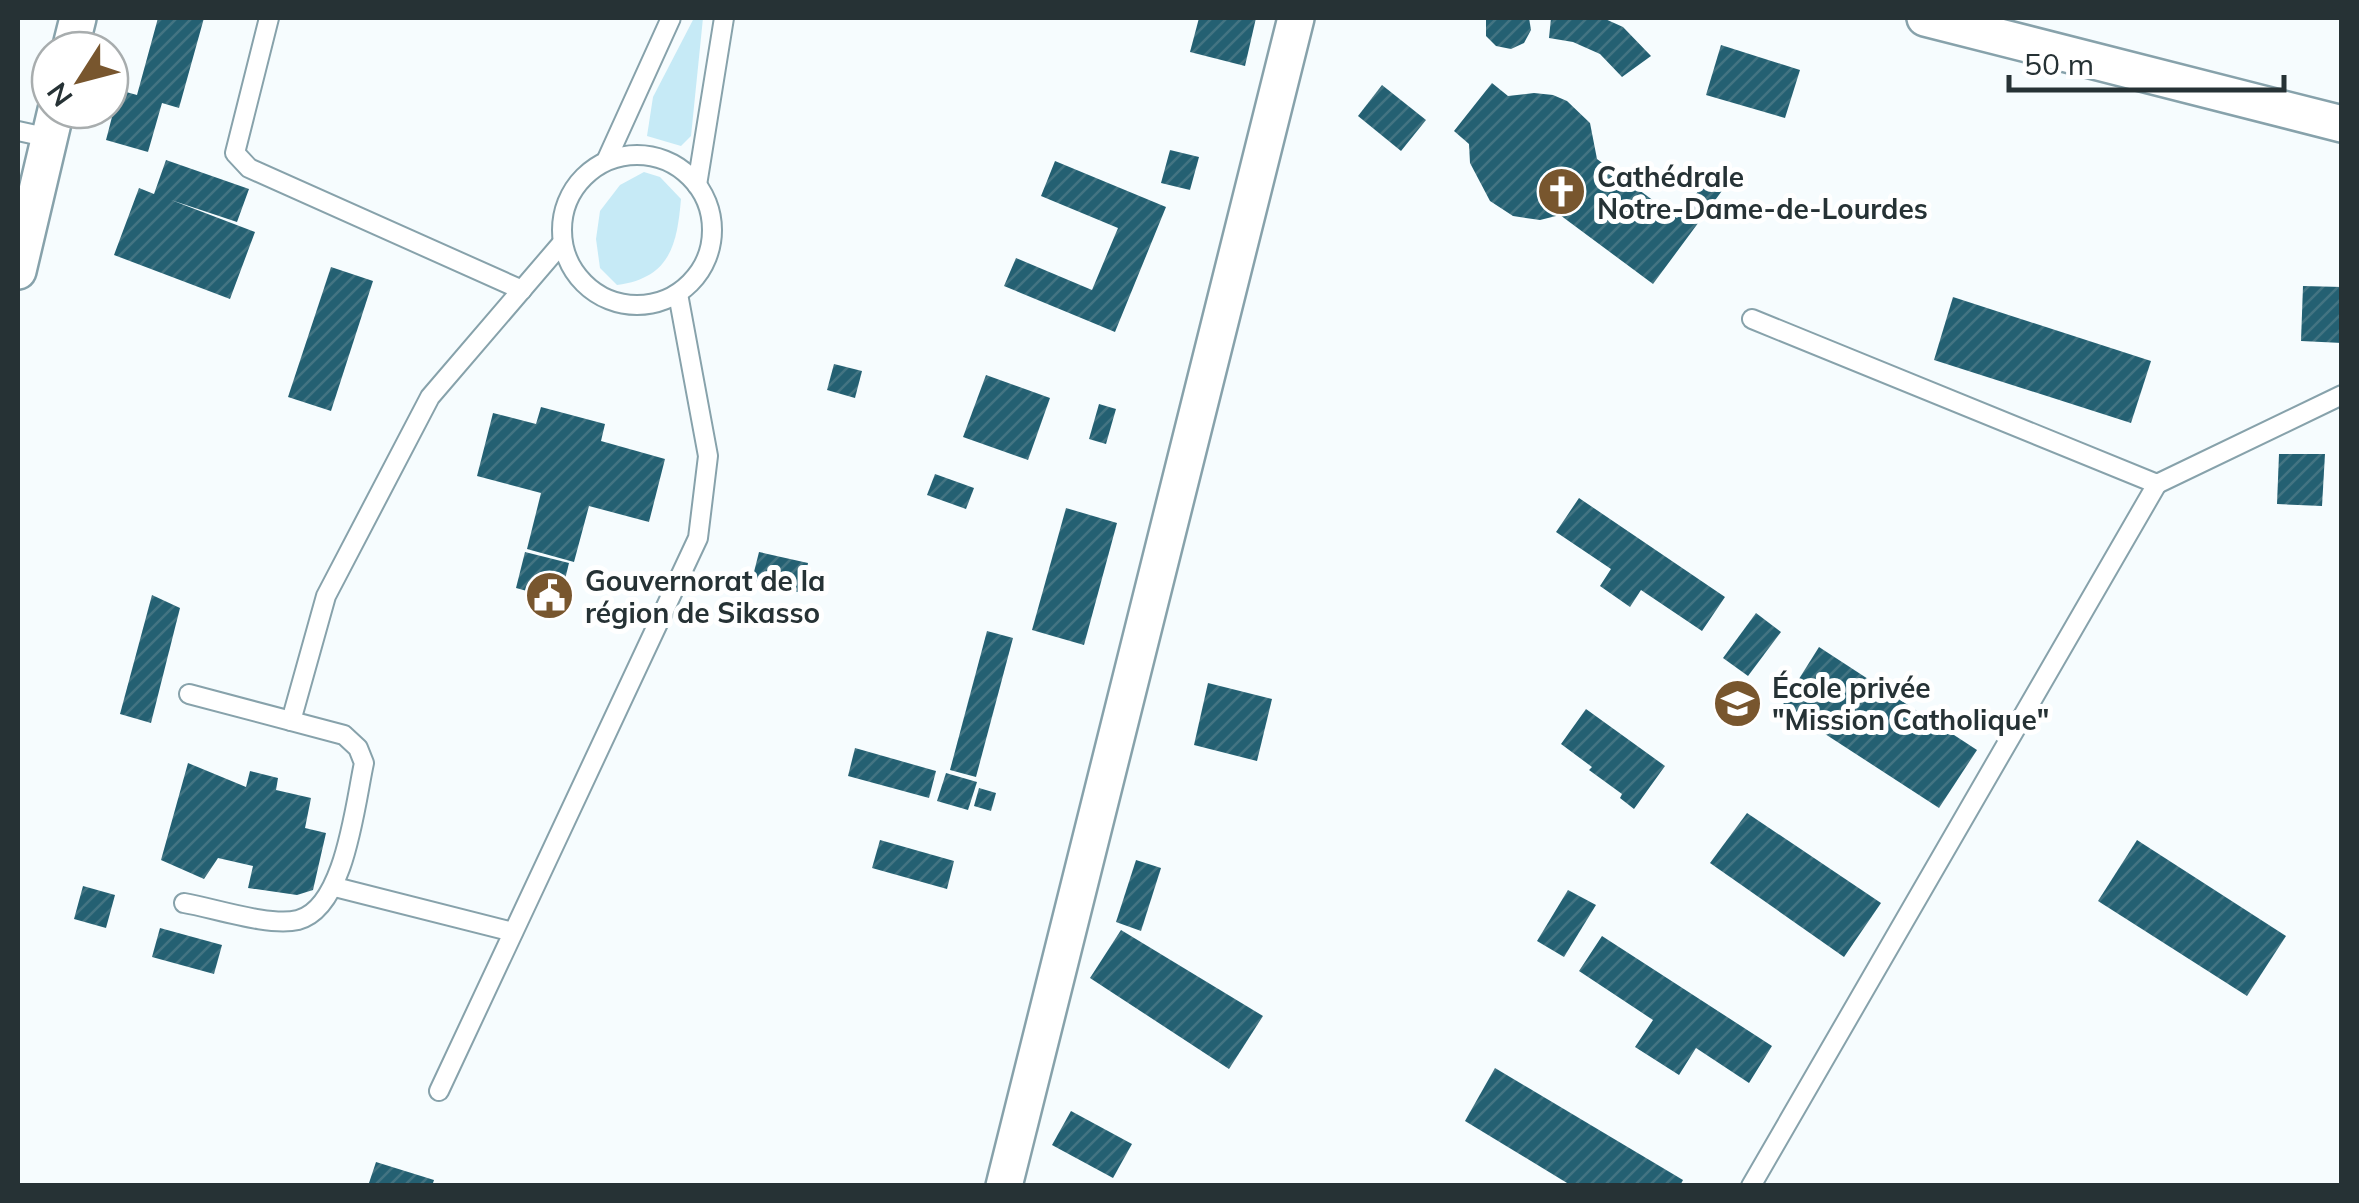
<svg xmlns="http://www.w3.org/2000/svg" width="2359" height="1203" font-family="Mulish,sans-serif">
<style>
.green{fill:#c6eaf6}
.building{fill:url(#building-hatch)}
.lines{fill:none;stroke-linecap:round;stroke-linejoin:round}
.lane-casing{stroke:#87a2ab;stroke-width:22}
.street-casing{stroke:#87a2ab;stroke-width:40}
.lane{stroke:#fff;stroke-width:18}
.street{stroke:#fff;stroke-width:35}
.labels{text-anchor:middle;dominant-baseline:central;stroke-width:10;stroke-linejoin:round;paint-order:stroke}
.poi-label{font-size:28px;font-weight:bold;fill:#263235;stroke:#fff;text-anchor:start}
</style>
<defs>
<pattern id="building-hatch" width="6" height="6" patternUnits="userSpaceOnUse" patternTransform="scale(2.5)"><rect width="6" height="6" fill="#246072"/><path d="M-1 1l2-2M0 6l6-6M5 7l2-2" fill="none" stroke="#437482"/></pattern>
</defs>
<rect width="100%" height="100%" fill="#f6fcfe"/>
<g class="green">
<polygon points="694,18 703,18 691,136 681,146 647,136 653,97"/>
<path d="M644 172 660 177 681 199C677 245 670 278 617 285L600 268 596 239 600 211 620 185Z"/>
</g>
<g class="building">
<polygon points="158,18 204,18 179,108 162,103 148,152 106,140 119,90 137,95"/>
<polygon points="1199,18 1256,18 1245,66 1190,52"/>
<polygon points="1486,18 1529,18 1531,30 1524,43 1511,49 1496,46 1486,36"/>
<polygon points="1551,18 1603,18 1623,27 1651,56 1622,77 1600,54 1573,42 1549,38"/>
<polygon points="1721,45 1800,70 1785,118 1706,95"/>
<polygon points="1492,83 1508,96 1534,93 1553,95 1567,101 1590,123 1597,159 1677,218 1715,170 1730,180 1653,284 1560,215 1540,220 1513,216 1490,201 1470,163 1469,144 1454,131"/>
<polygon points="1382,85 1426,120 1401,151 1358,116"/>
<polygon points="1170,150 1199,157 1190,190 1161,183"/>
<polygon points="166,160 249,189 237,222 171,200 255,232 230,299 114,255 139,188 154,194"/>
<polygon points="1055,161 1166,207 1115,332 1004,286 1016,258 1092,290 1118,228 1041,196"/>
<polygon points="331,267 373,281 331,411 288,397"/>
<polygon points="2303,286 2342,287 2342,343 2301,341"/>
<polygon points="1953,297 2151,361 2131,423 1934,360"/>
<polygon points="834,364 862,371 855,398 827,390"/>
<polygon points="986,375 1050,398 1028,460 963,437"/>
<polygon points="1099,404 1116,409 1106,444 1089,439"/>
<polygon points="541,407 605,424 601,441 665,459 649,522 589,506 574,562 527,549 541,493 477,476 493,413 536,424"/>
<polygon points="2279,454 2325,454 2322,506 2277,504"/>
<polygon points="935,474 974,488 966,509 927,495"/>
<polygon points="1579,498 1725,597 1702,631 1641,590 1630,607 1600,586 1611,569 1556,532"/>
<polygon points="1066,508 1117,523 1084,645 1032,630"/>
<polygon points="525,552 569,563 560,600 516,588"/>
<polygon points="759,552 808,563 802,593 752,580"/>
<polygon points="152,595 180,608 151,723 120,714"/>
<polygon points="1756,613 1781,632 1748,676 1723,658"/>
<polygon points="987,631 1013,638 976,777 950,770"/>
<polygon points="1819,647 1977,750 1939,808 1782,706"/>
<polygon points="1208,683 1272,699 1257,761 1194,745"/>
<polygon points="1586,709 1665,766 1634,809 1620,798 1622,794 1589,770 1592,767 1561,744"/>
<polygon points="855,748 936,771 929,798 848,776"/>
<polygon points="188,763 246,787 250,771 278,778 276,790 311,798 305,828 326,833 313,890 297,895 248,888 253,866 218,858 204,879 161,860"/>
<polygon points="946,773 977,782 968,810 937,801"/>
<polygon points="979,788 996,793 991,811 974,806"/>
<polygon points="1747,813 1881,903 1844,957 1710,863"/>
<polygon points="880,840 954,861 947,889 872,868"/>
<polygon points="2137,840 2286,936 2247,996 2098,901"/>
<polygon points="1136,860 1161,868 1141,931 1116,922"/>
<polygon points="83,886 115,895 106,928 74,919"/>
<polygon points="1568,890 1596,905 1564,957 1537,941"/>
<polygon points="160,928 222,945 214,974 152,957"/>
<polygon points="1121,930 1263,1016 1229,1069 1090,978"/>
<polygon points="1602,936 1772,1046 1749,1083 1696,1048 1679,1075 1635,1047 1653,1020 1579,971"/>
<polygon points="1495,1068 1683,1180 1680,1186 1572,1186 1465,1121"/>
<polygon points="1071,1111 1132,1144 1113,1178 1052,1145"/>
<polygon points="376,1162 434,1180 432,1186 368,1186"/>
</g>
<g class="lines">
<defs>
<g id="lane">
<polyline points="269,18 235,153 249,168 522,290"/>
<polyline points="18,131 50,138"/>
<circle cx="637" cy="230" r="75"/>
<polyline points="607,159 671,18"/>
<polyline points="697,185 724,18"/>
<polyline points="1752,319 2157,484 2342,395"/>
<polyline points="291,721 326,596 430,397 562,243"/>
<polyline points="335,887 513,932"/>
<path d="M184 903C214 908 269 927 298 920 345 908 355 804 364 763L358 748 344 735 189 694"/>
<polyline points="439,1091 698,538 708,456 678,294"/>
<polyline points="1751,1186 2157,484"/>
</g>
<g id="street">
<polyline points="1925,18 2342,124"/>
<polyline points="70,50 78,18"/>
<polyline points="18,271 56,110"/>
<polyline points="1004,1186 1296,18"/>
</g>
</defs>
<use href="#lane" class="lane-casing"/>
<use href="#street" class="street-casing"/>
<use href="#lane" class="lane"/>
<use href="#street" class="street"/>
</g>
<defs>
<symbol id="church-disc" viewBox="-11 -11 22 22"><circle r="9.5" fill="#78562e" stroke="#fff"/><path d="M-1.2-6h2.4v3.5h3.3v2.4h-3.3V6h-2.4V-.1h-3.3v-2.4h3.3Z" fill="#fff"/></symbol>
<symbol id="civic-disc" viewBox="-11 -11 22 22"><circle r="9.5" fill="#78562e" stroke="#fff"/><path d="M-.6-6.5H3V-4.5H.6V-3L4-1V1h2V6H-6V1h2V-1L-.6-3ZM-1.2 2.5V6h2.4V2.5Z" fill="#fff"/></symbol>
<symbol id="school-disc" viewBox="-11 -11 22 22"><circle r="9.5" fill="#78562e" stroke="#fff"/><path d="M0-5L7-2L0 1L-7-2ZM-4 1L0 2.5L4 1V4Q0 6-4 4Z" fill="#fff"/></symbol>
</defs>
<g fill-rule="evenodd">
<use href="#church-disc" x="1534" y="164" width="55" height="55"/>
<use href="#civic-disc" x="522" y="568" width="55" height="55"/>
<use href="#school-disc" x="1710" y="676" width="55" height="55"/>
</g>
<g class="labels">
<g class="poi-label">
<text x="1597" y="176">Cathédrale<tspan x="1597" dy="32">Notre-Dame-de-Lourdes</tspan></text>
<text x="585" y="580">Gouvernorat de la<tspan x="585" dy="32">région de Sikasso</tspan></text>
<text x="1772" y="687">École privée<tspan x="1772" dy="32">"Mission Catholique"</tspan></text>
</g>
</g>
<rect width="2359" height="1203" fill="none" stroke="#263235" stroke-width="40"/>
<g transform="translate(80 80) rotate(234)"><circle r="48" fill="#ffffff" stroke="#a8adae" stroke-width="2.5"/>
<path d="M0-8L18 38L0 25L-18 38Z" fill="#78562e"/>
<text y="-15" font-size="28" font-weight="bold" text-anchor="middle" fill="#263235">N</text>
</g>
<path d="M2009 75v15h275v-15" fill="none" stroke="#263235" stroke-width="5"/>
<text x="2024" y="75" font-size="30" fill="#263235" stroke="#ffffff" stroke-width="8" paint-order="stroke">50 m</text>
</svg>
